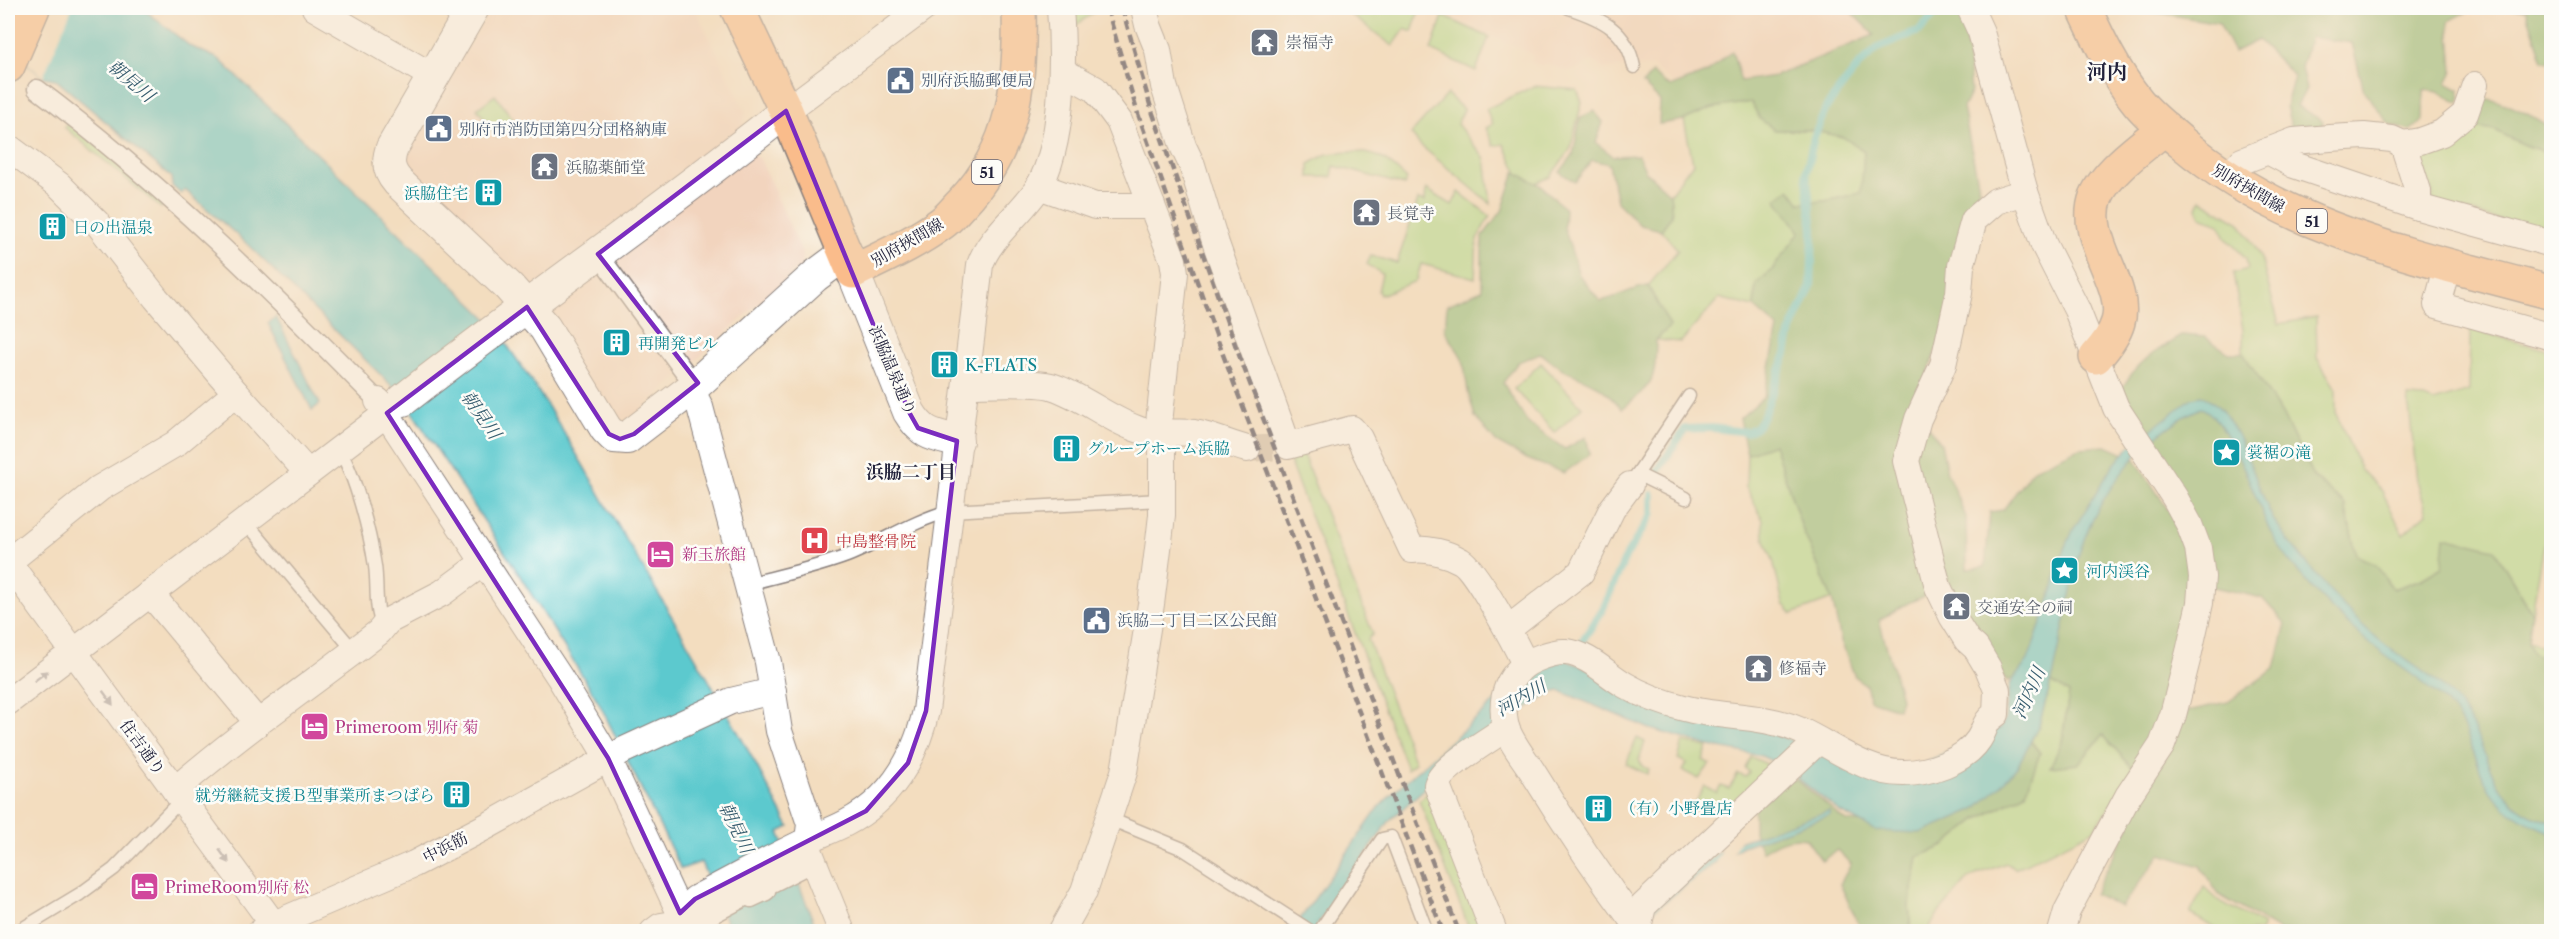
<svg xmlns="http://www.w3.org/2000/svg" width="2559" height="939" font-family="'Libre Caslon Text','Noto Serif JP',serif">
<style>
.built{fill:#f2d4be}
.green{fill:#a9db89;stroke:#667e62;stroke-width:1.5}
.forest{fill:#86bb75;stroke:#546e58;stroke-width:1.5}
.water{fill:#5bc9ce;stroke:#3e7684;stroke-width:1.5}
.pier{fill:#f3ddbf}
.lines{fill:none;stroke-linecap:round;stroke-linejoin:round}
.stream{stroke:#5bc9ce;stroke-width:8}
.minor-tunnel{stroke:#c9b8a5;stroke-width:26;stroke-dasharray:26 13;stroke-linecap:butt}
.service-casing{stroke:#8a807d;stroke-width:15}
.pedestrian-casing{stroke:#8a807d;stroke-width:21}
.minor-casing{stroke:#8a807d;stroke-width:28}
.tertiary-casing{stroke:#8a807d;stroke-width:34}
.primary-casing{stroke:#8a807d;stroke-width:36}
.trunk-casing{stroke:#8a807d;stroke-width:36}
.service{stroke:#fff;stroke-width:12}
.pedestrian{stroke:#fff;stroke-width:18}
.minor{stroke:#fff;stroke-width:26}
.tertiary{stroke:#fff;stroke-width:32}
.primary{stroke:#fabc8b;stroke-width:33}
.trunk{stroke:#fabc8b;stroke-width:33}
.rail{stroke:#22223b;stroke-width:4.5;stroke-dasharray:9 4.5;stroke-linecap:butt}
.oneway{fill:#9c9ca7}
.marked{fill:none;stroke:#7b2cbf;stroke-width:4.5;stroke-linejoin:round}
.labels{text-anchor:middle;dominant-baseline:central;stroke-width:5;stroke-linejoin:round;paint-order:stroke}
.shield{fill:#fdfcf7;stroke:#646373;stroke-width:1.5}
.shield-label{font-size:15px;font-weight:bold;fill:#22223b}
.worship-label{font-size:16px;fill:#5b616d;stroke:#fdfcf7;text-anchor:start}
.service-label{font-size:16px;fill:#4e5e75;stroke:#fdfcf7;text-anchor:start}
.street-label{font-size:16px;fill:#22223b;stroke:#fdfcf7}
.culture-label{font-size:16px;fill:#0d838f;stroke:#fdfcf7;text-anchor:start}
.health-label{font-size:16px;fill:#be3a42;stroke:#fdfcf7;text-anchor:start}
.hotel-label{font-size:16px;fill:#b23c85;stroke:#fdfcf7;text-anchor:start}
.water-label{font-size:18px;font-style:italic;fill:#365c6e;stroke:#fdfcf7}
.neighbourhood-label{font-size:18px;font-weight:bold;fill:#22223b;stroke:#fdfcf7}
.quarter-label{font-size:20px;font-weight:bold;fill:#22223b;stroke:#fdfcf7}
</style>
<rect width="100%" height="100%" fill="#fdfcf7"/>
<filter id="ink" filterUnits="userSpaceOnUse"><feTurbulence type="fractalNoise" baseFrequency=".0167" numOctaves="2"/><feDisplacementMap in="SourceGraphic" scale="12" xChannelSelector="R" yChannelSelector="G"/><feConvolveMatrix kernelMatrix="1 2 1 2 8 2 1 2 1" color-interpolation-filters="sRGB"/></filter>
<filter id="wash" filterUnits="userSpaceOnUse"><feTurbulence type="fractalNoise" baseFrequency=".008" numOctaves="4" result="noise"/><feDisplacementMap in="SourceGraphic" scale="24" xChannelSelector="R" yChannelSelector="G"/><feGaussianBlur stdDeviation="1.35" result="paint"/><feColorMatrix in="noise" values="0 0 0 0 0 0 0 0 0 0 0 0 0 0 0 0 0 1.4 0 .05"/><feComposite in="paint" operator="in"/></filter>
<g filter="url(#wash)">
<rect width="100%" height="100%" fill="#f3ddbf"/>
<g class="built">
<polygon points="491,8 695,8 746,113 744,123 753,155 760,159 803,255 800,266 629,421 617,420 404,172 402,159"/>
<polygon points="1433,8 1845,8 1874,35 1775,76 1680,90 1653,66 1605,69 1591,60 1580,69 1567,71 1546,63 1541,65 1531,62 1534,55"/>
</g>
<g class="green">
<polygon points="1070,8 1100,8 1072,28"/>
<polygon points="1342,8 1420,8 1412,32 1405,29 1393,46"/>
<polygon points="1443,16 1489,37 1476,71 1431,50"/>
<polygon points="1534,86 1577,90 1582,102 1570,150 1550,177 1525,188 1504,144 1494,146 1486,128 1493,124 1486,109"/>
<polygon points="1447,94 1464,110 1457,124 1485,159 1491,204 1420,145 1411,134"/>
<polygon points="495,95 517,124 498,138 488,127 489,125 477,109"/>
<polygon points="1751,102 1760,119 1775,130 1810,130 1843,137 1864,151 1862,193 1825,201 1800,203 1800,232 1772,270 1756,284 1754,307 1719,298 1681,342 1656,340 1670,326 1648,286 1678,250 1661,230 1672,215 1670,194 1693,163 1684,120 1712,108"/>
<polygon points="69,121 165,203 161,208 64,127"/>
<polygon points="2469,126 2495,130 2522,144 2551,154 2551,233 2430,202 2433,196 2420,155 2428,146"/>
<path d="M1349 152C1380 152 1385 159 1407 179L1404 185 1334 166 1332 177H1309V164L1327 154Z"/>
<polygon points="1426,189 1452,205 1459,192 1490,216 1477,239 1475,278 1421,264 1416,281 1380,295 1378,291 1382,274 1367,264 1371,256 1397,263 1418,200 1425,202"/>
<polygon points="2200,199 2240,223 2260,255 2279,324 2316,317 2317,358 2336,389 2336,414 2361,470 2382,491 2403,534 2427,513 2417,481 2408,397 2424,398 2434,402 2469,391 2470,329 2551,351 2551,505 2532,613 2494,549 2442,567 2422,579 2393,589 2376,565 2356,555 2345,505 2313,476 2282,414 2243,353 2243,330 2233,273 2248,269 2246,258 2227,239 2219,224 2201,217 2197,208"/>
<polygon points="1541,363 1582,407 1555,433 1514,389"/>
<polygon points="1774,443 1802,528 1832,599 1792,614 1783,604 1773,560 1764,538 1763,520 1746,487 1747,454"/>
<polygon points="1301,449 1373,634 1368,639 1415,763 1407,769 1287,455"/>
<polygon points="2528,642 2551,648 2551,663 2533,654"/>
<polygon points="2051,682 2069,693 2062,742 2078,764 2103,735 2135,771 2093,831 2015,869 2006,863 1969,878 1937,915 1928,931 1911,932 1909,905 1918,857 1944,846 1976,820 2026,793 2040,753 2031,741 2039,725"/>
<polygon points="1637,738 1645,742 1639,760 1643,767 1649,769 1647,774 1626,764"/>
<polygon points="1683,742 1708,747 1703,760 1710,764 1699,779 1683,771 1687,763 1678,759"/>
<polygon points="1751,757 1774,767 1725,818 1696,802 1704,786 1717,793 1721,786 1729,789 1738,774 1746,777 1749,772 1745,768"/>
<polygon points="1430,791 1486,931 1470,931 1419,800"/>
<polygon points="2204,887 2218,900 2263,925 2260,931 2221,931 2190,914"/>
</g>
<g class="forest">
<polygon points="1847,8 1963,8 1971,91 1963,108 1982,202 1950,312 1911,420 1936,591 1908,603 1879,620 1901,698 1898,709 1870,700 1866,685 1855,677 1841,641 1832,599 1802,528 1774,444 1747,454 1739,419 1764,397 1778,328 1754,307 1756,284 1772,270 1800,232 1776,199 1790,189 1800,203 1825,201 1861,193 1864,151 1843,137 1810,130 1775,130 1760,119 1751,102 1712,108 1684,120 1659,124 1660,101 1643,84 1652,73 1670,87 1708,72 1732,51 1741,81 1775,76 1874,35"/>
<polygon points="2128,8 2474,8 2449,21 2453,71 2447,83 2460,90 2459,103 2438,92 2424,90 2423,119 2410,131 2389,124 2364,91 2352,43 2310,37 2301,68 2306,89 2297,106 2323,121 2321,127 2292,131 2286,106 2294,76 2258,40 2234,52 2219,23"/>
<polygon points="2499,8 2551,8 2551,62 2543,61 2526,10"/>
<path d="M2479 98C2498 98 2537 117 2551 129V154L2522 144 2495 130 2469 126Z"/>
<polygon points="1594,111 1603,122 1596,143 1613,156 1638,155 1646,172 1670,194 1672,215 1661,230 1640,225 1617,202 1609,164 1592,160 1575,182 1560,172 1573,155 1580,118"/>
<path d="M1515 172 1542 186 1565 209 1564 227 1579 275 1600 301C1617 298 1631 288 1648 286L1670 326 1656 340C1655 382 1655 382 1622 409 1603 386 1594 383 1568 372 1558 367 1549 359 1540 353L1518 362 1503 383 1528 423 1565 449 1586 437 1590 454 1564 473 1527 459 1496 442 1475 417 1468 392 1463 359 1445 331 1447 305 1482 290V237L1502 211Z"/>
<path d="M2183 335 2205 337 2229 353H2243L2282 414 2313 476 2345 505 2356 555 2376 565 2393 589 2422 579 2442 567 2445 537 2494 549 2532 613 2528 642 2533 654 2551 663V931H2280L2219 895 2200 866 2161 854 2121 907 2094 894 2131 822 2137 800 2167 755 2188 711 2228 702 2275 668 2286 624 2262 598 2210 586 2119 395C2132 365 2155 351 2183 335Z"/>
<path d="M1922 420 1941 443 1947 473 1966 517 1967 569 1985 567 1990 512 2003 510 2033 469 2079 448 2106 446 2135 459 2185 536 2191 576V603L2163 720 2135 771 2103 735 2078 764 2050 767 2062 742 2069 693C2043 677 2038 669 2007 681L1960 620 1912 463Z"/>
<path d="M2028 738 2040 753 2026 793 1976 820 1944 846 1918 857 1909 905 1911 931H1862L1840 884 1851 864 1837 850 1822 861 1806 839C1789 836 1776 842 1762 852L1754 832V808L1789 780H1797L1846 821 1881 825Z"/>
</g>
<g class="water">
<path d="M8 8H142L190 46 219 59 485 316C537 382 579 458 621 531 679 628 737 726 789 827L779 832 817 931H730L701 862 681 869 598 701 515 568 411 410 394 388 245 242 185 190 181 194 172 186 171 177 55 79 43 77 8 47Z"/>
<polygon points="276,317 320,404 312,410 268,323"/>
<path d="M2201 396C2238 405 2256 491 2275 522 2283 535 2295 548 2305 561 2329 590 2354 620 2383 643 2408 663 2438 678 2458 703 2494 748 2482 804 2551 822V832C2525 823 2497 809 2485 781 2474 758 2470 731 2453 711 2433 687 2407 672 2382 653 2346 626 2290 570 2269 529 2256 500 2229 418 2201 408 2142 435 2097 495 2078 557L2054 673 2039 725 2017 767 1998 788 1975 809 1920 833 1876 831 1839 811 1781 765 1761 756 1714 747 1650 729 1560 691 1551 693 1485 734 1390 820 1313 931 1291 932 1380 806 1398 788 1525 675 1562 659 1737 723 1829 752 1894 779 1995 728 2000 729 2005 718 2010 684 2028 660 2054 587 2058 566 2073 530 2113 466 2130 446 2192 398Z"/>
<polygon points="1829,811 1830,815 1743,846 1719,860 1627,931 1620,932 1715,855 1741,841"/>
</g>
<g class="pier">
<polygon points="8,8 72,8 43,77 8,47"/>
<polygon points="1737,840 1739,841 1731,856 1718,864 1716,863 1724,847"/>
</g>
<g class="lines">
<g class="stream">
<polyline points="1657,472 1685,429 1712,428 1747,432 1756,427 1763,417 1786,354 1791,330 1811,286 1813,230 1806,173 1814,137 1827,106 1858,66 1878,48 1919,31 1941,8"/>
<polyline points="1578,647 1602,611 1626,556 1652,514 1652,495"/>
</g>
</g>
</g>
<g filter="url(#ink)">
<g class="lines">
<polyline class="minor-tunnel" points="1247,449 1281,447"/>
<defs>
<g id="service">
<path d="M1569 8C1602 19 1627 30 1634 67"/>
<path d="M339 449C356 477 370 533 375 566 378 586 374 608 383 626"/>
<polyline points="1637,474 1686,498"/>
<polyline points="1630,485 1689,396"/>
<polyline points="245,521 354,651"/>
<path d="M748 584C781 575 815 568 847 556 882 542 913 521 949 511L1161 500"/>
<polyline points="1110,819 1183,849 1312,932"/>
<polyline points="17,932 80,894 114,869 182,799"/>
<polyline points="1319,932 1382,839 1391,837 1427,932"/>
</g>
<g id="pedestrian">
<path d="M37 89C161 182 270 291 378 401"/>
<polyline points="598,254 684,371 697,383"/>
<polygon points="807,856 809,864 764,887 766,891 751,898 750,894 703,919 700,912"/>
</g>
<g id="minor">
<polyline points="315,8 432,76"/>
<path d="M1144 8 1148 25 1158 50 1164 86 1183 146 1192 165 1216 244 1288 446 1352 429 1359 438 1412 550C1427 548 1447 553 1461 561 1476 569 1516 645 1525 664"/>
<polyline points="1970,8 1981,32 2025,192 2044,245 2077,310 2116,408 2175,498 2189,524 2198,548 2202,577 2200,603 2189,652 2173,715 2162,745 2128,796 2067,911 2061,932"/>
<polyline points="786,111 924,8"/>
<polyline points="2403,144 2418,191 2418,207"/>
<polyline points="8,147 59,185 99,225 156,298 236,393 308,473"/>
<polyline points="2268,151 2294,141 2330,138 2364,136 2392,139 2403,144 2420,141 2442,133 2465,114 2475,85"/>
<polyline points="2226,178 2242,161 2268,151 2294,165 2418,207 2552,244"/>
<polyline points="1039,186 1095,206 1152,206"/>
<polyline points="2448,264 2437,305 2552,337"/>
<path d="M966 384C986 384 1037 381 1054 387 1084 397 1109 420 1140 430 1155 435 1177 431 1194 433 1213 436 1228 444 1247 449"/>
<polyline points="691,389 700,407 768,662 779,731 810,824 808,840 810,853 842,932"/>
<polyline points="378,401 560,678 608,758 686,926"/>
<polyline points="8,562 279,932"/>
<polyline points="8,562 100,488 175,444 236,393"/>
<polyline points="150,593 258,723"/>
<polyline points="1508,629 1581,572 1612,509 1630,485"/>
<polyline points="8,702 399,404"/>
<path d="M175 790C240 733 311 685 379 632L388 621 442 593 484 562"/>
<polyline points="1638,928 1643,906 1818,741"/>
<polyline points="261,932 274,924 414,864 489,825 624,750 731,701 773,691"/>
<path d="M653 932 661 926 674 924 680 913 695 899C730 880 765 861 800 844 815 836 831 831 846 823 890 800 915 759 926 711L980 265C989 237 1022 213 1038 188 1064 145 1064 57 1060 8"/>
<polyline points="1061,932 1084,891 1124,772 1151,604 1159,541 1162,515 1162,432 1159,423 1175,273 1173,260 1119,121 1095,89 1062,71"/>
<path d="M1494 932 1437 785C1440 768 1491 739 1506 728"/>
<path d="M1641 932C1603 881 1567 828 1534 774 1525 759 1508 740 1505 723 1501 702 1505 684 1520 669 1529 660 1553 651 1566 652 1588 654 1606 674 1625 685 1642 695 1664 703 1684 708 1721 718 1762 714 1799 730 1832 745 1865 773 1903 773 1928 773 1964 762 1979 739 1986 728 1984 721 1996 714L1997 690 1988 668 1976 648 1967 640 1952 616 1938 587 1906 461 1918 419 1943 365 1959 293 1961 266 1974 220 1996 201 2025 192"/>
</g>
<g id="tertiary">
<path d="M473 8 392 148C387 161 388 171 398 182L509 287 545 328 606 429 614 437 627 438 691 389 815 276 846 253"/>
<path d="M853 272 909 412C923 435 933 435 957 441"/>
<path d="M403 400C529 301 661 211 786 111"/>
</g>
<g id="primary">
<path d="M737 8 786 111 853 272C883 257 915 243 942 223 949 218 955 210 961 204 1015 148 1021 82 1019 8"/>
<path d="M2084 8C2099 40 2115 74 2138 102 2150 117 2166 129 2181 142 2287 232 2421 257 2552 293"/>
<path d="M2096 357C2105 347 2114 336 2118 322 2129 284 2080 239 2096 197 2106 172 2144 145 2165 128"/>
</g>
<polyline id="trunk" points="8,66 33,8"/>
</defs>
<use href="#service" class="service-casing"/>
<use href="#pedestrian" class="pedestrian-casing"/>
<use href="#minor" class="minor-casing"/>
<use href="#tertiary" class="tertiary-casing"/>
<use href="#primary" class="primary-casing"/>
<use href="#trunk" class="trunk-casing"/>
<use href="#service" class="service"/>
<use href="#pedestrian" class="pedestrian"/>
<use href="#minor" class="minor"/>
<use href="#tertiary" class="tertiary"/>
<use href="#primary" class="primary"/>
<use href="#trunk" class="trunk"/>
<g class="rail">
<polyline points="1107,8 1137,111 1222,352 1443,932"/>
<polyline points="1122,8 1151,108 1236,347 1459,932"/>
</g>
</g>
<defs><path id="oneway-solid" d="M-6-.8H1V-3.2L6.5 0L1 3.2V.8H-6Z" transform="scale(1.5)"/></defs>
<g class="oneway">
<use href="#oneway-solid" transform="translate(41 676) rotate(-37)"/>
<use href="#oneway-solid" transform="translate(108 698) rotate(54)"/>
<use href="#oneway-solid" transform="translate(224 856) rotate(54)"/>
</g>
</g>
<path d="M0 0H2559V939H0ZM786 111 909 412 918 428 957 441 926 711 908 763 866 811 695 899 680 913 608 758 387 413 527 307 609 434 620 439 634 434 698 383 598 254Z" fill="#f3ddbf" fill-opacity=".55" fill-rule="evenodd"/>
<path class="marked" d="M786 111 909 412 918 428 957 441 926 711 908 763 866 811 695 899 680 913 608 758 387 413 527 307 609 434 620 439 634 434 698 383 598 254Z"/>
<defs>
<symbol id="temple-square" viewBox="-11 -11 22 22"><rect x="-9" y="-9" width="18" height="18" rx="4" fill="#6b7280" stroke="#fdfcf7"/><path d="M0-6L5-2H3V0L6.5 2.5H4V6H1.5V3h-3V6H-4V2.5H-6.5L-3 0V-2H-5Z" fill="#fff"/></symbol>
<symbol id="civic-square" viewBox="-11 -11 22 22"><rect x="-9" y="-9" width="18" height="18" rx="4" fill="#5c6f8a" stroke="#fdfcf7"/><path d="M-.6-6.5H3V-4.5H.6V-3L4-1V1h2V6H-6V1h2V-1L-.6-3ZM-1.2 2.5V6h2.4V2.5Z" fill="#fff"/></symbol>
<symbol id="building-square" viewBox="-11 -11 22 22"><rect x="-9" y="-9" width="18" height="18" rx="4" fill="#0f9aa8" stroke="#fdfcf7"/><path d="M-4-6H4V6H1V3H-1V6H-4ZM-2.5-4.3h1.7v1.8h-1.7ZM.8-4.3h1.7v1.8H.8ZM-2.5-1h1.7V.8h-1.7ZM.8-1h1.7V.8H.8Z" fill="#fff"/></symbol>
<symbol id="sight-square" viewBox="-11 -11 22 22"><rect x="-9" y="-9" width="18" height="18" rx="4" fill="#0f9aa8" stroke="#fdfcf7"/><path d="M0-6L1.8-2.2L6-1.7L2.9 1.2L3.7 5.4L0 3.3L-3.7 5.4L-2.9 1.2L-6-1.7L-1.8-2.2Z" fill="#fff"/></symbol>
<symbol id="hospital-square" viewBox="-11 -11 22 22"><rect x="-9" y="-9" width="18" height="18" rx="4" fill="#e0444e" stroke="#fdfcf7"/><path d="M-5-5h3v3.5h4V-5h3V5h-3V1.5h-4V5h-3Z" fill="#fff"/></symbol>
<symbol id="hotel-square" viewBox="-11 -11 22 22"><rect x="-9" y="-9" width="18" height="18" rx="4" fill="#d1479c" stroke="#fdfcf7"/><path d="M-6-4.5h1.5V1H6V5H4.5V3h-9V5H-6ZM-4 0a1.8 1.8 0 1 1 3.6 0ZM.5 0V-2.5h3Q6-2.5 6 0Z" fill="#fff"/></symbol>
</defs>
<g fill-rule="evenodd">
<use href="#temple-square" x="1248" y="26" width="33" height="33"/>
<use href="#civic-square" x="884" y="64" width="33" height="33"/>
<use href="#civic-square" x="422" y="112" width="33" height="33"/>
<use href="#temple-square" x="528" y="150" width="33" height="33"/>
<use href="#building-square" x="472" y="176" width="33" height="33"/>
<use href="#temple-square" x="1350" y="196" width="33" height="33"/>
<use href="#building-square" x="36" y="210" width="33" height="33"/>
<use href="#building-square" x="600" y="326" width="33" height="33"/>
<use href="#building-square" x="928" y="348" width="33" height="33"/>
<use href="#building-square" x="1050" y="432" width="33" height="33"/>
<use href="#sight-square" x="2210" y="436" width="33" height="33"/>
<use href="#hospital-square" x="798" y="524" width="33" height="33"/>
<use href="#hotel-square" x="644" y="538" width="33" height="33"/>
<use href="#sight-square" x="2048" y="554" width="33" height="33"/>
<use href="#temple-square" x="1940" y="590" width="33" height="33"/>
<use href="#civic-square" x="1080" y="604" width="33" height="33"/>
<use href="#temple-square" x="1742" y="652" width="33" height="33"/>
<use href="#hotel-square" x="298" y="710" width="33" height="33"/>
<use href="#building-square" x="440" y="778" width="33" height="33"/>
<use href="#building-square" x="1582" y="792" width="33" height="33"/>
<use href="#hotel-square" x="128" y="870" width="33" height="33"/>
</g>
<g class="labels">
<g class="shield">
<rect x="972" y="160" width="30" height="24" rx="4.5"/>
<rect x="2297" y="209" width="30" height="24" rx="4.5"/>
</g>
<g class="shield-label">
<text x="987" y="172">51</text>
<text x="2312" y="221">51</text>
</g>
<g class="worship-label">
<text x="1286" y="42">崇福寺</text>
<text x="566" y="167">浜脇薬師堂</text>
<text x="1387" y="213">長覚寺</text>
<text x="1977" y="607">交通安全の祠</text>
<text x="1779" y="668">修福寺</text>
</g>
<g class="service-label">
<text x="921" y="80">別府浜脇郵便局</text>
<text x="459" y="129">別府市消防団第四分団格納庫</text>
<text x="1117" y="620">浜脇二丁目二区公民館</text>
</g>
<g class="street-label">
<text transform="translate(2249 188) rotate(30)">別府挾間線</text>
<text transform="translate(907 242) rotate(-30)">別府挾間線</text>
<text transform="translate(893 370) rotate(67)">浜脇温泉通り</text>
<text transform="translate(143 747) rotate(54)">住吉通り</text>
<text transform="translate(445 847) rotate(-27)">中浜筋</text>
</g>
<g class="culture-label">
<text x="468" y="193" text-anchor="end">浜脇住宅</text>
<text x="73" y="227">日の出温泉</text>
<text x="638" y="343">再開発ビル</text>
<text x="965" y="365">K-FLATS</text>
<text x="1087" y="448">グループホーム浜脇</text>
<text x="2247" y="452">裳裾の滝</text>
<text x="2086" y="571">河内渓谷</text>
<text x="435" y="795" text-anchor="end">就労継続支援Ｂ型事業所まつばら</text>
<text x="1620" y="808">（有）小野畳店</text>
</g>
<g class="health-label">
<text x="836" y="541">中島整骨院</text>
</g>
<g class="hotel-label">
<text x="682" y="554">新玉旅館</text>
<text x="335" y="727">Primeroom 別府 菊</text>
<text x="165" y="887">PrimeRoom別府 松</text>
</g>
<g class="water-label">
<text transform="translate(131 81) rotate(40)">朝見川</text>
<text transform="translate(481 415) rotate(55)">朝見川</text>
<text transform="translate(2029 693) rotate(-66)">河内川</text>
<text transform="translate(1521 698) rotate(-30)">河内川</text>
<text transform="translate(736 828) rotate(64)">朝見川</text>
</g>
<g class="neighbourhood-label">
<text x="911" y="472">浜脇二丁目</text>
</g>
<g class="quarter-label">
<text x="2107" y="72">河内</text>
</g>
</g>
<rect width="2559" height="939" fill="none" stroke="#fdfcf7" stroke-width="30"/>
</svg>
